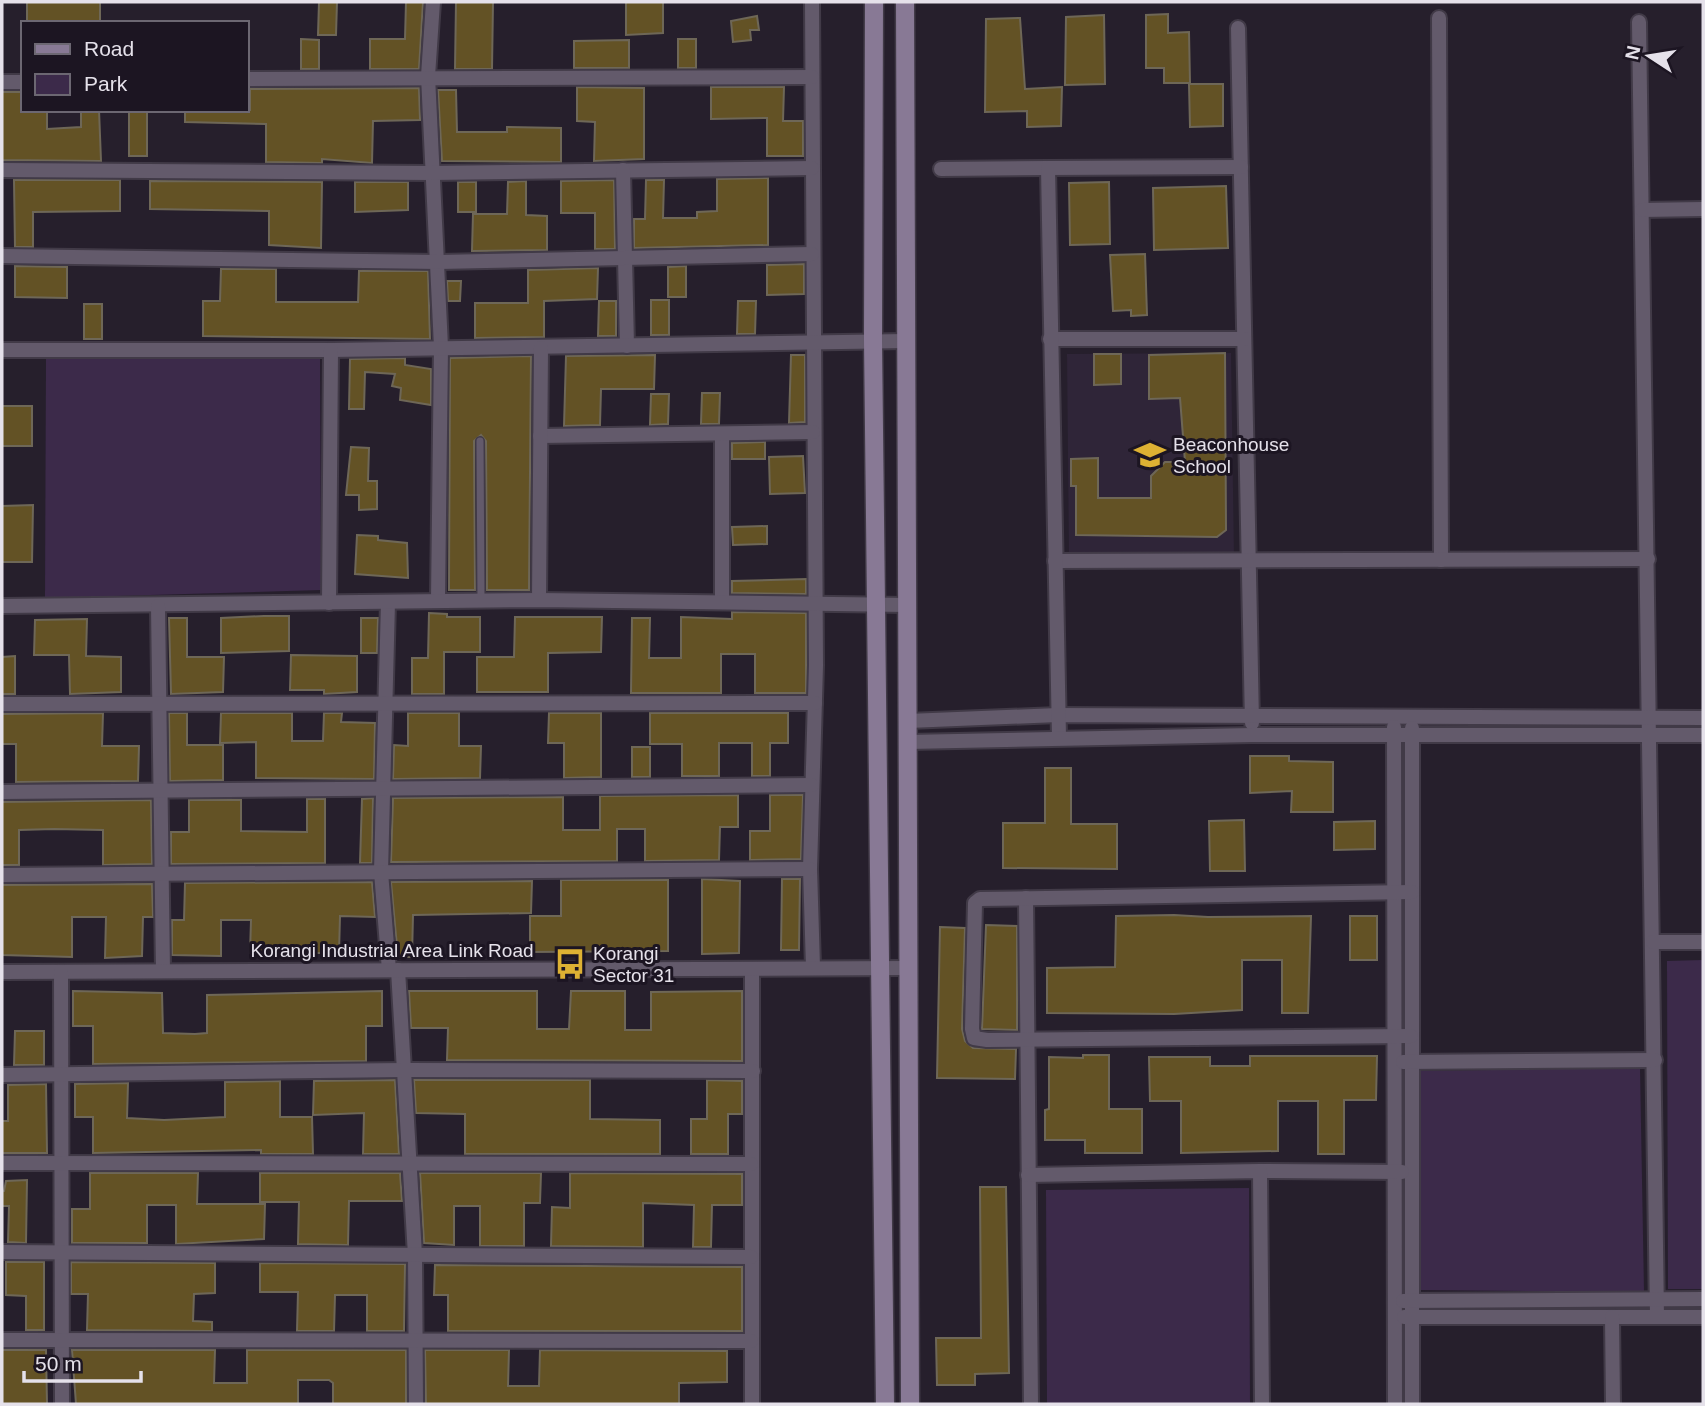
<svg xmlns="http://www.w3.org/2000/svg" width="1705" height="1406" font-family="Arial,sans-serif">
<style>
.built{fill:#2f2538}
.green{fill:#3c2a4a}
.building{fill:#635225;stroke:#6e6757;stroke-width:2}
.lines{fill:none;stroke-linecap:round;stroke-linejoin:round}
.lane-casing{stroke:#413a47;stroke-width:10}
.street-casing{stroke:#413a47;stroke-width:18}
.secondary-casing{stroke:#413a47;stroke-width:21}
.lane{stroke:#635a6b;stroke-width:7}
.street{stroke:#635a6b;stroke-width:14}
.secondary{stroke:#887995;stroke-width:18}
.labels{text-anchor:middle;dominant-baseline:central;stroke-width:6;stroke-linejoin:round;paint-order:stroke}
.poi-label{font-size:19px;fill:#e5e1ea;stroke:#1c1522;text-anchor:start}
.street-label{font-size:19px;fill:#e5e1ea;stroke:#1c1522}
</style>
<rect width="100%" height="100%" fill="#261f2c"/>
<polygon class="built" points="1231,353 1234,557 1069,557 1067,354"/>
<g class="green">
<polygon points="46,359 320,359 321,590 45,598"/>
<polygon points="1703,960 1703,1289 1668,1289 1667,961"/>
<polygon points="1640,1068 1644,1292 1420,1290 1421,1071"/>
<polygon points="1249,1188 1250,1404 1047,1404 1046,1190"/>
</g>
<g class="building">
<rect x="27" y="2" width="73" height="21"/>
<polygon points="319,2 337,2 336,35 318,35"/>
<polygon points="406,2 423,2 419,69 370,69 370,39 405,39"/>
<polygon points="456,2 493,2 492,69 455,69"/>
<polygon points="626,2 663,2 663,33 626,35"/>
<polygon points="1168,14 1168,33 1189,32 1190,83 1164,83 1164,68 1146,68 1146,15"/>
<polygon points="1104,15 1105,84 1065,85 1066,17"/>
<polygon points="757,16 759,30 750,30 751,40 733,42 731,21"/>
<polygon points="1020,18 1025,89 1062,87 1061,126 1027,127 1027,111 985,112 986,19"/>
<polygon points="301,39 319,40 319,69 301,69"/>
<rect x="678" y="39" width="18" height="29"/>
<polygon points="629,40 629,68 574,68 574,41"/>
<polygon points="1189,84 1223,84 1223,126 1190,127"/>
<polygon points="577,87 644,88 644,159 594,161 595,122 577,121"/>
<polygon points="711,87 784,87 783,121 803,121 803,156 767,156 767,118 711,119"/>
<polygon points="419,88 420,120 373,121 372,163 322,159 322,163 266,162 266,124 185,122 185,110 250,110 250,89"/>
<polygon points="438,90 456,90 457,132 507,132 507,127 561,128 561,162 442,161"/>
<polygon points="2,92 23,92 23,110 47,110 47,129 81,127 81,110 99,110 101,161 2,160"/>
<rect x="129" y="110" width="18" height="46"/>
<polygon points="768,178 768,245 634,248 634,219 645,219 646,180 664,180 663,218 697,218 697,212 717,211 717,179"/>
<polygon points="14,180 120,180 120,211 33,212 33,247 15,247"/>
<polygon points="614,180 615,249 595,249 595,213 561,213 561,181"/>
<polygon points="150,181 322,182 321,248 269,245 269,211 150,209"/>
<polygon points="526,181 526,215 547,216 547,250 472,251 473,214 507,214 508,182"/>
<polygon points="355,182 408,182 408,210 355,212"/>
<rect x="458" y="182" width="18" height="30"/>
<polygon points="1109,182 1110,244 1070,245 1069,183"/>
<polygon points="1226,186 1228,248 1154,250 1153,188"/>
<polygon points="1145,254 1147,315 1131,316 1131,310 1113,311 1110,255"/>
<polygon points="804,264 804,294 767,295 767,265"/>
<polygon points="15,266 67,267 67,298 15,297"/>
<polygon points="686,266 686,297 668,297 668,267"/>
<polygon points="598,268 597,299 544,301 544,337 475,338 475,303 528,303 528,270"/>
<polygon points="221,269 276,269 276,302 358,302 359,271 428,271 430,339 203,336 203,301 220,301"/>
<polygon points="447,281 461,281 460,301 448,301"/>
<rect x="651" y="300" width="18" height="35"/>
<polygon points="599,301 616,301 616,336 598,336"/>
<polygon points="738,301 756,301 755,334 737,334"/>
<rect x="84" y="304" width="18" height="35"/>
<polygon points="1225,353 1226,530 1217,537 1076,535 1076,486 1071,486 1071,459 1098,458 1098,498 1151,498 1151,476 1165,462 1185,462 1180,398 1149,399 1149,355"/>
<polygon points="1094,354 1121,354 1121,384 1094,385"/>
<polygon points="655,355 654,389 601,389 600,425 564,426 566,356"/>
<polygon points="791,355 805,355 805,422 789,423"/>
<polygon points="531,356 529,590 487,590 486,441 481,435 474,441 475,590 449,590 450,358"/>
<polygon points="405,358 405,365 431,369 431,405 400,400 401,388 392,386 395,374 365,372 364,409 349,409 350,359"/>
<polygon points="702,393 720,393 719,424 701,424"/>
<polygon points="651,394 669,394 668,424 650,425"/>
<rect x="2" y="406" width="30" height="40"/>
<polygon points="765,442 765,459 732,459 732,443"/>
<polygon points="351,447 369,448 368,481 377,481 377,509 359,510 359,495 346,495"/>
<polygon points="803,456 805,493 770,494 769,457"/>
<polygon points="33,505 32,562 2,562 2,506"/>
<polygon points="767,526 767,544 733,545 732,527"/>
<polygon points="357,535 378,536 378,540 407,543 408,578 355,574"/>
<polygon points="806,579 806,594 732,593 732,581"/>
<polygon points="732,612 806,613 806,693 755,693 755,654 721,654 721,693 631,693 632,618 650,618 649,658 681,658 681,617 732,619"/>
<polygon points="429,613 447,614 447,617 480,617 480,652 444,652 444,694 412,694 412,658 428,658"/>
<polygon points="264,616 289,616 289,651 221,653 221,618"/>
<polygon points="515,617 602,617 601,652 548,653 548,692 477,692 477,657 514,657"/>
<polygon points="169,618 187,618 187,657 224,657 223,692 171,694"/>
<polygon points="361,618 378,618 377,653 361,653"/>
<polygon points="87,619 86,656 121,657 121,692 70,694 69,655 34,655 35,620"/>
<polygon points="291,655 357,656 357,692 324,694 324,690 290,690"/>
<polygon points="15,656 15,694 2,694 2,657"/>
<polygon points="103,713 102,746 139,746 138,781 16,782 16,744 2,744 2,714"/>
<polygon points="169,713 187,713 187,745 223,745 223,780 170,781"/>
<polygon points="221,713 292,713 292,741 323,741 324,713 342,713 341,722 375,723 374,779 256,778 256,742 220,743"/>
<polygon points="408,713 459,713 459,746 481,746 480,778 393,779 394,745 408,746"/>
<polygon points="549,713 601,713 601,777 564,778 564,743 548,743"/>
<polygon points="650,713 788,713 788,743 770,743 770,776 752,776 752,743 719,743 719,776 682,776 682,744 650,744"/>
<rect x="632" y="747" width="18" height="30"/>
<polygon points="1250,756 1289,756 1289,761 1333,762 1333,812 1291,812 1292,791 1250,793"/>
<polygon points="1045,768 1071,768 1071,824 1117,824 1117,869 1003,868 1003,823 1045,823"/>
<polygon points="738,795 738,827 720,827 719,860 645,861 645,829 617,829 617,861 391,862 393,798 563,797 563,830 600,830 600,796"/>
<polygon points="770,795 803,795 801,859 750,860 750,831 770,831"/>
<polygon points="373,798 372,863 360,863 362,799"/>
<polygon points="307,799 325,799 325,863 171,864 171,832 189,832 189,800 241,800 241,831 307,832"/>
<polygon points="151,800 152,864 103,865 103,830 54,829 19,830 19,865 2,865 2,802"/>
<polygon points="1244,820 1245,871 1210,871 1209,821"/>
<polygon points="1375,821 1375,849 1334,850 1334,822"/>
<polygon points="702,879 740,881 739,953 702,954"/>
<polygon points="782,879 800,879 799,950 781,950"/>
<polygon points="561,880 668,880 668,951 530,952 530,916 561,916"/>
<polygon points="532,881 531,913 413,915 412,957 398,957 391,882"/>
<polygon points="372,882 375,917 340,916 339,953 250,953 251,920 221,920 221,956 172,955 172,920 184,920 185,883"/>
<polygon points="152,884 153,917 143,917 142,956 105,958 106,917 72,917 72,957 2,955 2,885"/>
<polygon points="1174,915 1208,917 1311,916 1308,1013 1282,1013 1282,960 1242,960 1242,1010 1174,1014 1047,1013 1047,968 1115,967 1116,916"/>
<rect x="1350" y="916" width="27" height="44"/>
<polygon points="986,925 1017,926 1017,1030 982,1029"/>
<polygon points="940,927 965,928 962,1029 965,1041 973,1048 1016,1049 1015,1079 937,1078"/>
<polygon points="73,991 162,993 163,1033 195,1034 207,1033 207,995 382,991 382,1026 366,1026 366,1061 93,1064 93,1026 73,1026"/>
<polygon points="409,991 537,991 537,1029 569,1029 571,991 625,991 625,1030 651,1030 651,992 742,991 742,1061 447,1060 448,1028 411,1028"/>
<polygon points="15,1031 44,1031 44,1065 14,1065"/>
<polygon points="1083,1055 1109,1055 1109,1109 1142,1109 1142,1153 1085,1153 1085,1140 1045,1140 1045,1110 1049,1109 1049,1057 1083,1058"/>
<polygon points="1250,1056 1377,1056 1376,1100 1344,1100 1344,1154 1318,1154 1318,1101 1278,1101 1278,1151 1181,1153 1181,1101 1150,1101 1149,1057 1210,1057 1210,1066 1250,1066"/>
<polygon points="395,1080 399,1154 363,1154 364,1113 313,1115 314,1081"/>
<polygon points="414,1080 590,1080 590,1119 660,1120 660,1154 465,1154 465,1114 416,1113"/>
<polygon points="707,1080 742,1081 742,1114 728,1114 728,1154 691,1154 691,1119 707,1119"/>
<polygon points="280,1081 280,1117 312,1117 313,1154 261,1154 261,1150 93,1153 93,1117 75,1117 75,1084 128,1083 127,1118 164,1120 225,1117 225,1082"/>
<polygon points="46,1084 47,1153 2,1153 2,1121 8,1121 8,1085"/>
<polygon points="90,1173 198,1173 197,1204 265,1204 264,1239 176,1244 176,1205 147,1205 147,1243 72,1243 72,1209 90,1209"/>
<polygon points="260,1173 400,1173 402,1201 349,1201 348,1245 298,1244 299,1202 260,1202"/>
<polygon points="420,1173 541,1173 540,1203 524,1203 524,1246 480,1246 480,1206 454,1206 454,1245 424,1243"/>
<polygon points="570,1173 742,1174 742,1205 712,1205 711,1247 693,1247 694,1205 643,1203 643,1247 551,1246 552,1207 570,1208"/>
<polygon points="27,1180 26,1243 8,1242 9,1206 2,1206 2,1191 4,1191 6,1181"/>
<polygon points="980,1187 1006,1187 1009,1373 975,1374 975,1385 937,1385 936,1338 981,1338"/>
<polygon points="6,1262 44,1262 44,1330 26,1330 26,1296 6,1295"/>
<polygon points="71,1262 215,1263 215,1293 194,1294 193,1321 212,1322 212,1331 87,1330 88,1294 71,1294"/>
<polygon points="260,1263 405,1264 404,1331 367,1331 367,1295 335,1295 334,1331 297,1331 298,1292 260,1292"/>
<polygon points="435,1265 742,1267 742,1331 448,1331 448,1295 434,1295"/>
<polygon points="2,1350 46,1350 47,1404 2,1404"/>
<polygon points="72,1350 215,1350 214,1383 247,1383 247,1350 406,1350 406,1404 333,1404 333,1383 329,1380 298,1380 298,1404 76,1404"/>
<polygon points="425,1350 509,1350 508,1386 539,1386 540,1350 727,1351 727,1382 679,1383 679,1404 426,1404"/>
</g>
<g class="lines">
<defs>
<polyline id="lane" points="480,441 481,600"/>
<g id="street">
<polyline points="433,2 428,76 441,347 438,600"/>
<polyline points="812,2 816,665 810,869 813,967"/>
<polyline points="1439,18 1441,560"/>
<polyline points="1639,22 1657,1317"/>
<polyline points="1238,28 1252,723"/>
<polyline points="247,79 812,77"/>
<polyline points="2,82 23,82"/>
<polyline points="941,169 1048,168"/>
<polyline points="2,170 431,173 812,168"/>
<polyline points="623,170 627,346"/>
<polyline points="1642,210 1703,209"/>
<polyline points="2,256 439,262 812,254"/>
<polyline points="1050,339 1244,339"/>
<polyline points="2,350 331,350 906,341"/>
<polyline points="722,434 722,602"/>
<polyline points="540,436 813,432"/>
<polyline points="1055,561 1648,559"/>
<polyline points="539,600 541,348"/>
<polyline points="388,602 381,872 389,970"/>
<polyline points="329,603 331,350"/>
<polyline points="2,606 539,600 907,605"/>
<polyline points="158,606 163,971"/>
<polyline points="2,704 815,703"/>
<polyline points="908,721 1058,715 1703,718"/>
<polyline points="1394,727 1395,1404"/>
<polyline points="1412,728 1412,1404"/>
<polyline points="1059,737 1048,168 1241,167"/>
<polyline points="908,742 1252,735 1703,735"/>
<polyline points="2,792 812,785"/>
<polyline points="2,875 810,869"/>
<polyline points="1026,898 1031,1404"/>
<polyline points="1653,942 1703,942"/>
<polyline points="752,969 752,1404"/>
<polyline points="398,970 415,1255 416,1404"/>
<polyline points="2,972 908,968"/>
<polyline points="61,972 62,1404"/>
<polyline points="1411,1036 987,1040 974,1038 972,1029 975,903 980,899 1412,892"/>
<polyline points="1403,1062 1655,1060"/>
<polyline points="2,1075 404,1070 753,1071"/>
<polyline points="2,1163 751,1164"/>
<polyline points="1260,1171 1402,1172"/>
<polyline points="1028,1175 1260,1171 1262,1404"/>
<polyline points="2,1252 751,1257"/>
<polyline points="1403,1301 1703,1299"/>
<polyline points="1404,1317 1703,1317"/>
<polyline points="1612,1317 1613,1404"/>
<polyline points="2,1340 751,1341"/>
</g>
<g id="secondary">
<polyline points="874,2 873,340 885,1404"/>
<polyline points="905,2 910,1404"/>
</g>
</defs>
<use href="#lane" class="lane-casing"/>
<use href="#street" class="street-casing"/>
<use href="#secondary" class="secondary-casing"/>
<use href="#lane" class="lane"/>
<use href="#street" class="street"/>
<use href="#secondary" class="secondary"/>
</g>
<defs>
<symbol id="school-bare" viewBox="-9 -9 18 18"><path d="M0-5L7-2L0 1L-7-2ZM-4 1L0 2.5L4 1V4Q0 6-4 4Z" fill="#ddb133" stroke="#1c1522" stroke-width="2.5" paint-order="stroke"/></symbol>
<symbol id="bus-bare" viewBox="-9 -9 18 18"><path d="M-5-6H5V4H4V6H2V4H-2V6H-4V4H-5ZM-3.5-4V0h7V-4ZM-3.5 1.2v1.5H-2V1.2ZM2 1.2v1.5H3.5V1.2Z" fill="#ddb133" stroke="#1c1522" stroke-width="2.5" paint-order="stroke"/></symbol>
</defs>
<g fill-rule="evenodd">
<use href="#school-bare" x="1128" y="433" width="44" height="44"/>
<use href="#bus-bare" x="548" y="942" width="44" height="44"/>
</g>
<g class="labels">
<g class="poi-label">
<text x="1173" y="444">Beaconhouse<tspan x="1173" dy="22">School</tspan></text>
<text x="593" y="953">Korangi<tspan x="593" dy="22">Sector 31</tspan></text>
</g>
<g class="street-label">
<text x="392" y="950">Korangi Industrial Area Link Road</text>
</g>
</g>
<rect width="1705" height="1406" fill="none" stroke="#e5e1ea" stroke-width="7"/>
<rect x="21" y="21" width="228" height="91" fill="#1c1522" stroke="#6c6772" stroke-width="2"/>
<rect x="35" y="44" width="35" height="10" fill="#887995" stroke="#6c6772" stroke-width="2"/>
<text x="84" y="56" font-size="21" fill="#e5e1ea">Road</text>
<rect x="35" y="74" width="35" height="21" fill="#3c2a4a" stroke="#6c6772" stroke-width="2"/>
<text x="84" y="91" font-size="21" fill="#e5e1ea">Park</text>
<g transform="translate(1649 56) rotate(282)" stroke="#1c1522" stroke-width="5" paint-order="stroke">
<path d="M0-5L12 26L0 18L-12 26Z" fill="#e5e1ea"/>
<text y="-10" font-size="19" font-weight="bold" text-anchor="middle" fill="#e5e1ea">N</text>
</g>
<path d="M24 1371v10h117v-10" fill="none" stroke="#e5e1ea" stroke-width="3.5"/>
<text x="35" y="1371" font-size="21" fill="#e5e1ea" stroke="#1c1522" stroke-width="5" paint-order="stroke">50 m</text>
</svg>
